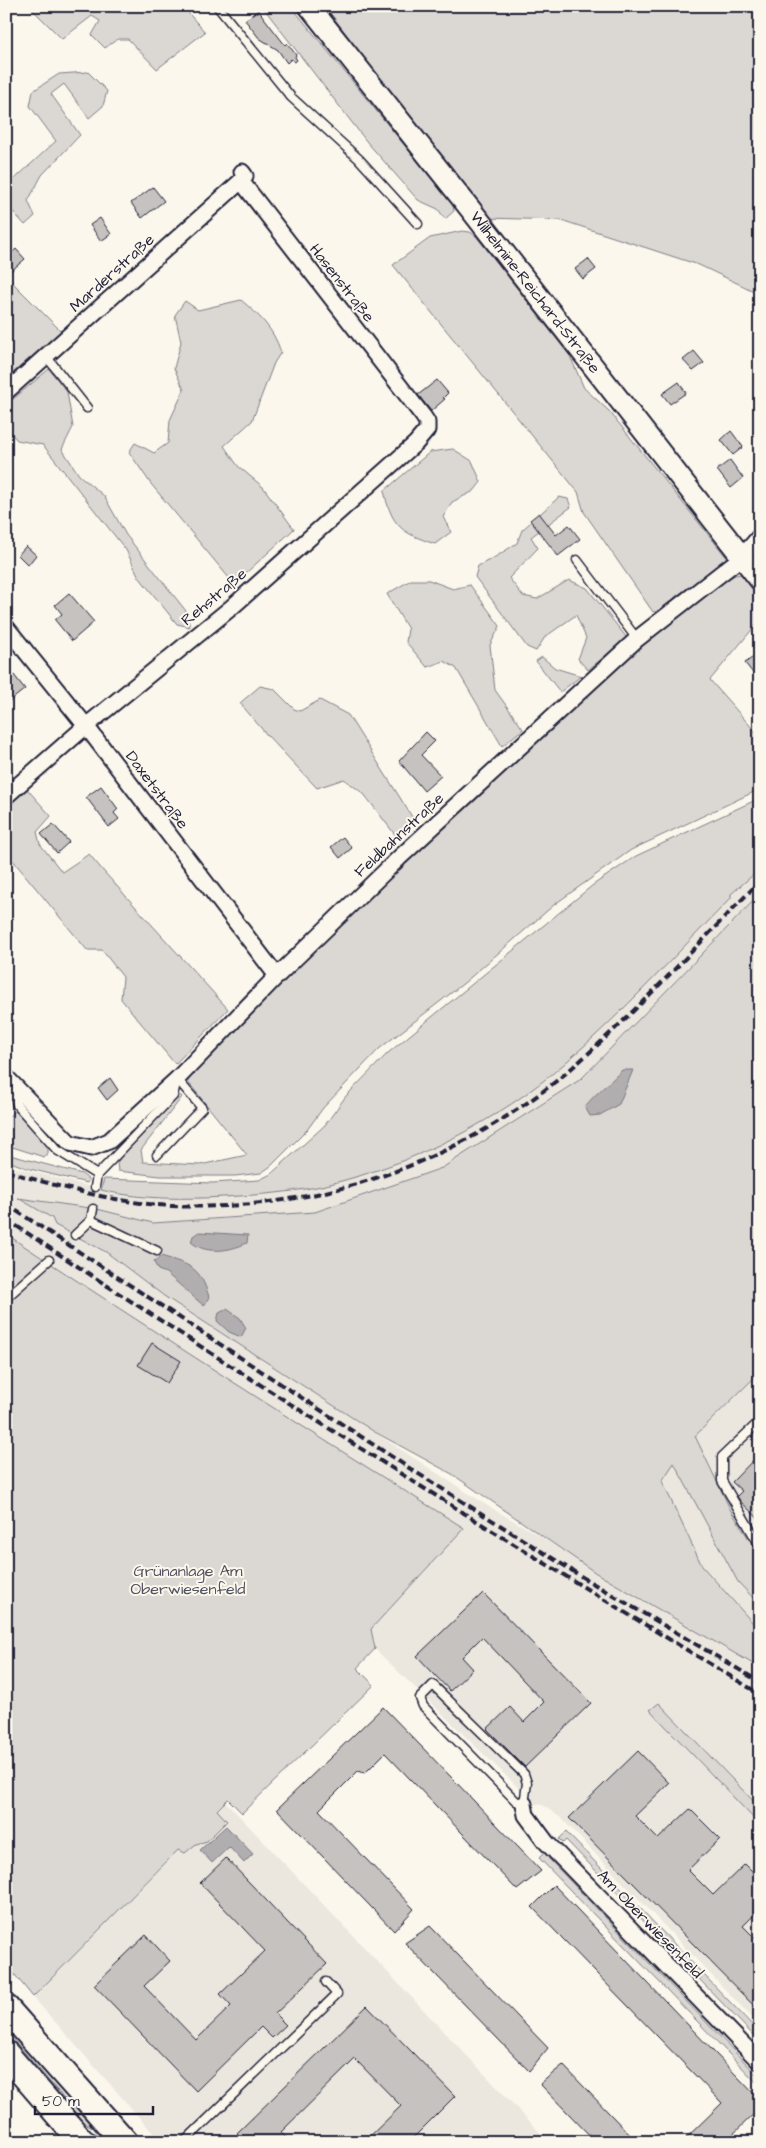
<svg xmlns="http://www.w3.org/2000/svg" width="766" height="2148" font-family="'Architects Daughter',sans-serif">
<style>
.built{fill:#ebe7df}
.green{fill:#dbd8d3;stroke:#7e7d87}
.water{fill:#b1aeb0;stroke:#787681}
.building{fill:#c6c2c0;stroke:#22223b}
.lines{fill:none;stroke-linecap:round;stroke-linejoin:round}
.service-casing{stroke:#22223b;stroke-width:11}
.minor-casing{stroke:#22223b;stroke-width:19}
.tertiary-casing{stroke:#22223b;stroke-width:24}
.primary-casing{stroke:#22223b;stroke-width:29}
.service{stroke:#fbf7ec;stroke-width:8}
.minor{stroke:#fbf7ec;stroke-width:15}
.tertiary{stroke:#fbf7ec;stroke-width:20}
.primary{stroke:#fbf7ec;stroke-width:25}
.rail{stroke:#22223b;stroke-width:4;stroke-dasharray:8 4;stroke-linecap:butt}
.labels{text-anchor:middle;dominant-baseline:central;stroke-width:4;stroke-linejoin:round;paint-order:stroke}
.street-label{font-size:16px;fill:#22223b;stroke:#fbf7ec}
.park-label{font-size:16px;fill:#505061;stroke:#fbf7ec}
</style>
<rect width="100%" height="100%" fill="#fbf7ec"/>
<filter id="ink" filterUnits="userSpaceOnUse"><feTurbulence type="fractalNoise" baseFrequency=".02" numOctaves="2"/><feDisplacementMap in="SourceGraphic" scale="10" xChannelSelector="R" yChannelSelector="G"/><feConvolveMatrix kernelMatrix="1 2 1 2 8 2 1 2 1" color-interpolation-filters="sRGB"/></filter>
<g filter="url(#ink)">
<g class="built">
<polygon points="760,869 760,894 581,1079 442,1168 315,1212 153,1223 97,1209 20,1199 52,1218 56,1225 106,1252 164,1296 488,1506 544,1538 596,1573 760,1668 760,2026 562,1819 543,1805 535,1804 375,1649 371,1629 464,1528 330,1445 71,1278 6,1234 6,1165 119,1194 174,1199 272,1193 330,1184 384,1167 435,1147 600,1031 731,898 731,894"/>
<polygon points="760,1372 760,1556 731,1511 695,1436"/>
<polygon points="674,1462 738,1582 760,1605 760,1631 702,1566 662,1481"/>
<polygon points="226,1802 549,2142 161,2142 33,1997"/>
</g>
<g class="green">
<polygon points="29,6 182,6 205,32 157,69 128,39 118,39 105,48 92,35 100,21 92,16 62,39"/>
<polygon points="262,6 291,6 453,205 454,211 445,219 438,209 418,200 367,142"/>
<polygon points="325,6 760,6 760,294 699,265 561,220 485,218"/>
<polygon points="88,72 107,91 103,106 89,118 64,84 51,94 80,135 42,175 28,201 35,216 25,225 6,204 6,187 56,141 30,106 33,91 59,74"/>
<polygon points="462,231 470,232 476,236 570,356 584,388 609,411 728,559 675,597 661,612 653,612 584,512 578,492 393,265 430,238"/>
<polygon points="6,276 61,331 6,379"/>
<path d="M241 300C260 316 273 328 281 352L274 363 252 421 224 446 238 466 263 487 294 529 234 584 151 484 129 452 135 443 154 453 168 443 170 420 184 390 174 368 181 342 175 315 185 301 198 310Z"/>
<polygon points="49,369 67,392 73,427 62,449 79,475 104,496 126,535 186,611 190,627 177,624 139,577 126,550 43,445 17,440 6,428 6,405"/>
<path d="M453 449 472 461 481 482 474 491 452 502 443 517 451 532 435 544C402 533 392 527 384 491L430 452Z"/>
<polygon points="559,497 568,499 571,507 531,537 538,548 509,578 523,596 537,599 569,580 587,588 627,638 588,670 578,659 586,638 576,615 545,637 536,651 527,647 475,577 478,566 497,556 517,543 522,530"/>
<polygon points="741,574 746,576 760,596 760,620 710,680 760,737 760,789 631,850 555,904 464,983 379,1049 323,1108 307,1130 271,1166 261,1173 235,1176 160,1176 118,1171 117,1163 122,1155 180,1095 182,1097 141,1150 143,1162 200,1165 247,1155 188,1082 189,1078 250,1014 392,875 480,796 562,716 627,658 681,615 721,583 735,575"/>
<polygon points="411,580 429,580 453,589 470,585 500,626 490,645 495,690 523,729 502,746 456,668 444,661 427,667 406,642 408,629 387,594"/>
<polygon points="542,657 555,668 581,676 560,692 536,661"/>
<polygon points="260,686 274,689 294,709 300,711 320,700 348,715 414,820 396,836 364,794 344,779 317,788 266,734 240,703"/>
<polygon points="27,789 51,816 37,832 40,844 62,872 89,854 105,873 228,1009 175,1064 121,999 123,977 102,950 87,950 6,852 6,807"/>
<path d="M760 798V869L731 894V898C676 954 623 1013 564 1064 498 1121 415 1163 330 1184 301 1191 270 1194 240 1196 194 1199 147 1201 101 1190L104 1179 213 1183 259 1180 271 1174 325 1125 346 1096 388 1053 593 885 636 856Z"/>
<polygon points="760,894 760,1372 695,1436 731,1511 760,1556 760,1605 738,1582 674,1463 662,1481 702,1566 760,1631 760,1668 596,1573 452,1474 373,1431 164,1296 106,1252 55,1225 52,1218 18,1198 97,1209 153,1223 315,1212 442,1168 581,1079"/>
<polygon points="15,1110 48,1147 48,1154 44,1157 6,1145 6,1119"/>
<polygon points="6,1154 82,1174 89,1180 87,1183 26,1168 6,1160"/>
<path d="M6 1234C157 1334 310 1432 464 1528L371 1629 375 1649 357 1668 374 1685 242 1813 228 1799 217 1810 227 1821 207 1841 196 1844 185 1853 178 1850 33 1997 6 1964Z"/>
<polygon points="659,1703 760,1808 760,1825 650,1710"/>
<polygon points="566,1832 636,1904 632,1908 566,1840 563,1843 559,1839"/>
<polygon points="547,1850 551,1854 548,1858 760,2078 760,2086 539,1858"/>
<polygon points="638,1906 701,1972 697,1977 634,1911"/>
<polygon points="704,1975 758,2031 753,2035 699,1979"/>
<polygon points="6,2031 64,2098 71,2104 77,2106 106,2134 77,2119 6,2037"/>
</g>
<g class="water">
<path d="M622 1070H633L619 1104 600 1115 590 1116 585 1107C592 1096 612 1081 622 1070Z"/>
<path d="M199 1232 248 1235 247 1243C230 1251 206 1255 191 1242L193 1236Z"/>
<path d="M161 1256C190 1265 200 1266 209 1297L204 1306 166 1273 158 1270 154 1262Z"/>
<polygon points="227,1309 240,1318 246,1328 241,1337 229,1332 217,1321 219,1313"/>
<polygon points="226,1826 253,1854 244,1863 229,1847 212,1863 200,1850"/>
</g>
<g class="building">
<polygon points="258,10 285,45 287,43 296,55 295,57 297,60 295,62 291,59 287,63 278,50 259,38 245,20"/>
<polygon points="153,187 164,201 142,218 131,203"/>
<polygon points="100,218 111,234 101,241 90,225"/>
<polygon points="16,249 25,259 6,275 6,258"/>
<polygon points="588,259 596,269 583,279 575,269"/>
<polygon points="694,351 704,363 693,371 683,360"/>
<polygon points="437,380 448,393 443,398 445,399 431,411 418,395"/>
<polygon points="679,382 686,393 670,404 662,394"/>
<polygon points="731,431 743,447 733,455 721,440"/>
<polygon points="730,460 743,478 731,488 717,470"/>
<polygon points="539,513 556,535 569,525 580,539 558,556 530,520"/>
<polygon points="26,546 36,555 28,565 18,555"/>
<polygon points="69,593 94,622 72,641 55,620 62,614 55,605"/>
<polygon points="760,652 760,682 745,663"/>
<polygon points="6,665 25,689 6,704"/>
<polygon points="426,732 435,741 421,755 441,776 424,791 399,761"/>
<polygon points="101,786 118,809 114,813 119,819 109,827 86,797"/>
<polygon points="53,824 69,842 57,853 41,834"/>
<polygon points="343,837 352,848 340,858 331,847"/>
<polygon points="110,1078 118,1090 107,1100 98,1088"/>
<polygon points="152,1343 181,1361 167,1383 138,1365"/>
<polygon points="760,1453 760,1520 741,1502 737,1496 742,1491 732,1482"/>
<polygon points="483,1593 591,1703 525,1767 487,1729 510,1707 524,1722 544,1702 482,1637 462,1657 473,1669 450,1691 417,1656"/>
<polygon points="383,1707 452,1778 541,1871 517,1890 385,1753 365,1773 358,1771 319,1810 414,1909 394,1931 277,1809"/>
<polygon points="638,1751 669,1783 635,1816 658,1839 690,1809 720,1839 688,1870 713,1895 745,1864 760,1879 760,1909 743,1926 760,1943 760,2012 569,1818"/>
<polygon points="226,1858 327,1964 275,2014 286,2025 272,2038 261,2027 196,2091 94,1985 146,1935 170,1961 144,1986 196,2040 231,2006 220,1994 265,1951 200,1883"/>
<polygon points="554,1885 760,2100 760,2108 725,2142 682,2142 722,2103 532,1907"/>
<polygon points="430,1926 548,2048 529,2071 405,1943"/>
<polygon points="367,2006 455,2096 409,2142 364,2142 401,2106 355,2059 281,2132 290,2142 246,2142 237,2133"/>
<polygon points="563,2065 609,2113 637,2142 596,2142 540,2084"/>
</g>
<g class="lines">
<defs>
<g id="service">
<polyline points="217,6 291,97 359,159 418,224"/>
<polyline points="46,356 87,408"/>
<polyline points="577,560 637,639"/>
<polyline points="11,1088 17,1105 57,1150 97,1175"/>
<polyline points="157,1155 202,1108 177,1079"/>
<polyline points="95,1187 97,1175 173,1096 176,1083"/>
<polyline points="91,1220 157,1251"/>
<polyline points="75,1235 91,1220 93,1209"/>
<polyline points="6,1298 49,1260"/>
<polyline points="760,1421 722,1457 722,1481 760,1546"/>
<polygon points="433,1685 524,1774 527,1783 524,1804 516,1801 423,1706 420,1698"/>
<polyline points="85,2134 101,2142"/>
<polyline points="184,2142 337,1994 326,1982"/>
</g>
<g id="minor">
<polyline points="6,392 241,181 245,176 242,172"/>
<polyline points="6,627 86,726 277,976"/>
<polyline points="6,796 86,726 232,607 416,443 427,430 427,422 423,416 241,181"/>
<polyline points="6,1077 70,1143 91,1148 109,1141 177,1079 277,976 399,858 637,639 742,557 760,536"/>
<polyline points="524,1804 526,1815 546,1842 760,2062"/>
</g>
<g id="tertiary">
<path id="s1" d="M309 6 471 210 760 580"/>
</g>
<g id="primary">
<polyline points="6,2008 125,2142"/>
<polyline points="6,2054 82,2142"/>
</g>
</defs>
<use href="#service" class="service-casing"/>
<use href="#minor" class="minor-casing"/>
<use href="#tertiary" class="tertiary-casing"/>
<use href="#primary" class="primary-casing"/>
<use href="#service" class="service"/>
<use href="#minor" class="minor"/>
<use href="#tertiary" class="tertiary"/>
<use href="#primary" class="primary"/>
<g class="rail">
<path d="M6 1171C60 1187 116 1203 172 1206 321 1213 471 1159 581 1060 644 1004 701 941 760 881"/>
<polyline points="6,1204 406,1466 587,1580 760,1682"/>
<path d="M6 1219C253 1383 505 1541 760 1694"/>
</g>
</g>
</g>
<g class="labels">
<g class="street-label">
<text transform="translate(112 273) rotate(-42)">Marderstraße</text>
<text transform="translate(342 283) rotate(52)">Hasenstraße</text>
<text stroke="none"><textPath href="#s1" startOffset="365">Wilhelmine-Reichard-Straße</textPath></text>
<text transform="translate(214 597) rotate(-40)">Rehstraße</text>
<text transform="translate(157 790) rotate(53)">Daxetstraße</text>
<text transform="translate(399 835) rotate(-43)">Feldbahnstraße</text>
<text transform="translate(650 1924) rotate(46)">Am Oberwiesenfeld</text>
</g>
<g class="park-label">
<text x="188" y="1571">Grünanlage Am<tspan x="188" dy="18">Oberwiesenfeld</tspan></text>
</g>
</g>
<rect width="766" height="2148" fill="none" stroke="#fbf7ec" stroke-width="25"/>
<rect x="12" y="12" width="741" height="2123" fill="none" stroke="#22223b" stroke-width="2" filter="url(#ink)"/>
<path d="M35 2106v8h118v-8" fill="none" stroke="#22223b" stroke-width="2.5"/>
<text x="42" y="2106" font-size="15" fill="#22223b" stroke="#fbf7ec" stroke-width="4" paint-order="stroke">50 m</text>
</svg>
